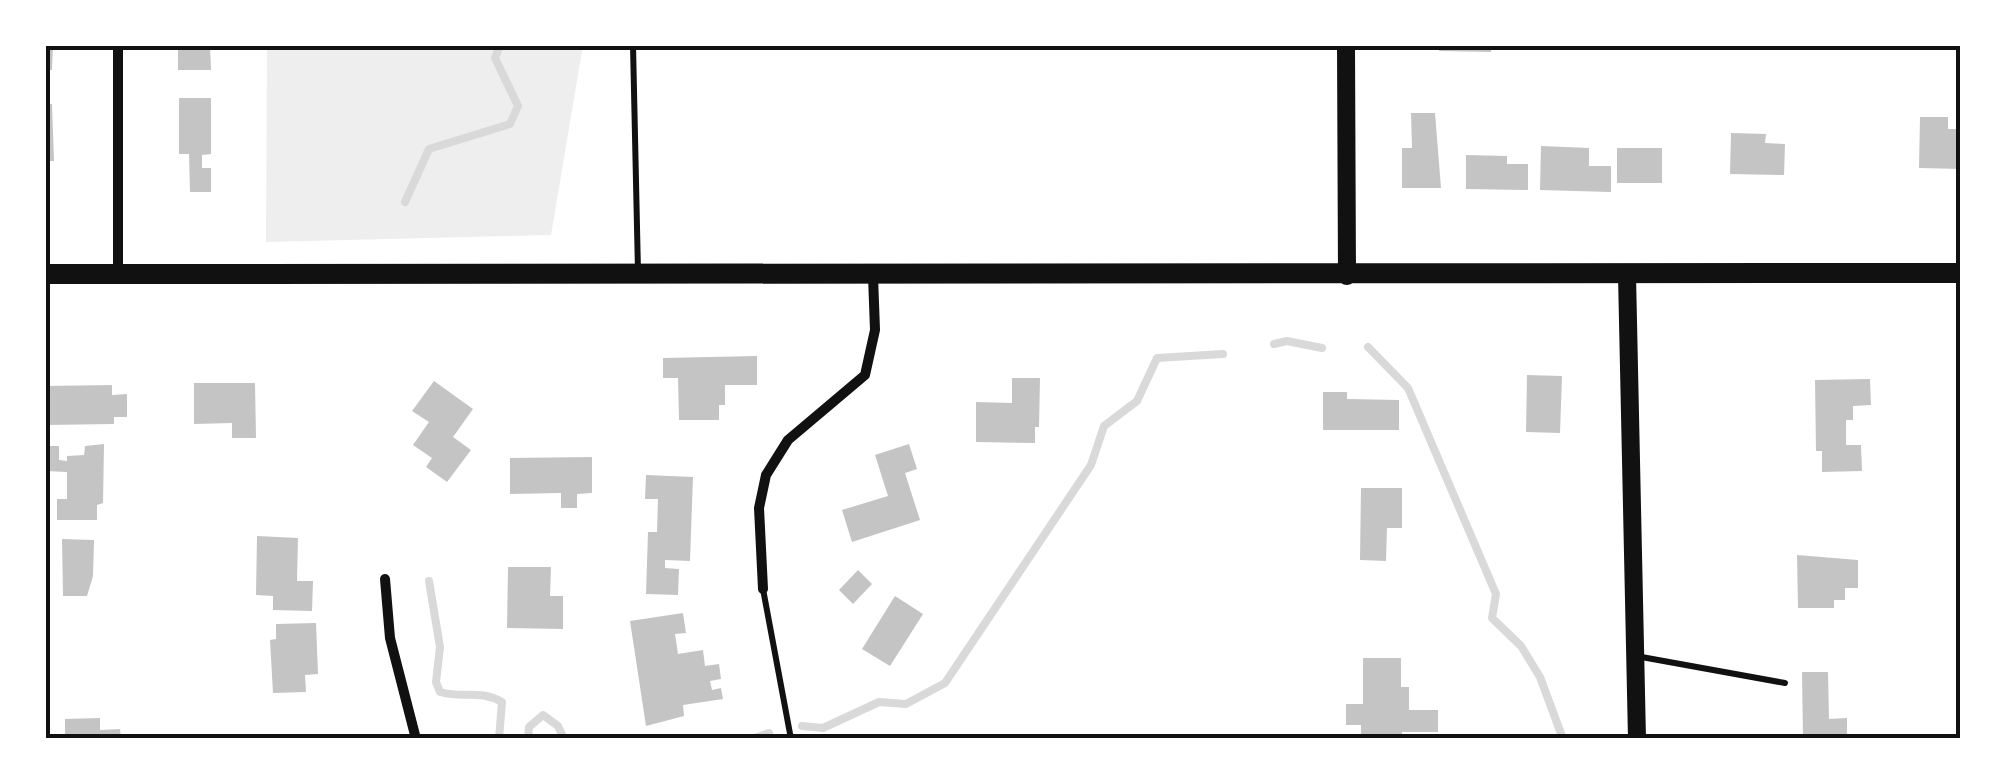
<svg xmlns="http://www.w3.org/2000/svg" width="2006" height="784" font-family="'Golos Text',sans-serif">
<style>
.green{fill:#eee}
.lines{fill:none;stroke-linecap:round;stroke-linejoin:round}
.stream{stroke:#d9d9d9;stroke-width:8}
.building{fill:#c4c4c4}
.service{stroke:#111;stroke-width:6}
.minor{stroke:#111;stroke-width:10}
.tertiary{stroke:#111;stroke-width:18}
.primary{stroke:#111;stroke-width:20}
.neatline{fill:none;stroke:#111;stroke-width:4}
</style>
<rect width="100%" height="100%" fill="#fff"/>
<polygon class="green" points="267,45 583,45 551,235 266,242"/>
<g class="lines">
<g class="stream">
<polyline points="405,202 429,149 510,124 518,106 495,58 500,45"/>
<polyline points="1274,344 1287,341 1322,348"/>
<polyline points="1368,347 1408,388 1496,594 1492,618 1521,646 1540,677 1563,739"/>
<path d="M429 581 440 647 436 682 440 692C464 699 479 689 502 702L499 739"/>
<polyline points="802,726 823,728 879,702 906,704 945,683 1091,465 1104,426 1137,401 1157,358 1223,354"/>
<polyline points="528,739 529,727 543,715 558,726 564,739"/>
<polyline points="752,739 769,733"/>
</g>
</g>
<g class="building">
<polygon points="45,45 53,45 52,70 45,70"/>
<polygon points="178,45 210,45 211,70 178,70"/>
<polygon points="1439,45 1491,45 1491,52 1439,51"/>
<polygon points="179,98 211,98 211,154 202,155 202,168 211,168 211,192 190,192 189,154 179,154"/>
<polygon points="45,104 52,104 54,161 45,161"/>
<polygon points="1411,113 1435,113 1441,188 1402,188 1402,148 1412,148"/>
<polygon points="1920,117 1948,117 1948,129 1961,129 1961,169 1919,168"/>
<polygon points="1731,133 1766,134 1765,143 1785,144 1784,175 1730,174"/>
<polygon points="1541,146 1589,148 1589,166 1611,166 1611,192 1540,190"/>
<rect x="1617" y="148" width="45" height="35"/>
<polygon points="1466,155 1507,156 1507,164 1528,164 1528,190 1466,189"/>
<polygon points="757,356 757,385 725,385 725,405 719,405 719,420 679,420 678,378 663,378 663,358"/>
<polygon points="1527,375 1562,376 1560,433 1526,432"/>
<polygon points="1012,378 1040,378 1039,427 1035,427 1035,443 976,442 976,402 1012,403"/>
<polygon points="1870,379 1871,405 1853,406 1853,420 1846,420 1846,445 1861,445 1862,471 1822,472 1822,451 1816,451 1815,380"/>
<polygon points="434,381 473,409 453,437 471,450 447,482 426,467 432,458 413,445 429,422 412,411"/>
<polygon points="194,383 255,383 256,438 232,438 232,423 194,424"/>
<polygon points="112,385 112,395 127,394 127,417 114,417 114,424 45,425 45,386"/>
<polygon points="1323,392 1347,392 1347,399 1399,400 1399,430 1323,430"/>
<polygon points="104,444 103,503 97,505 97,520 57,520 57,499 67,499 67,472 45,471 45,446 59,446 59,460 67,461 67,456 84,455 85,446"/>
<polygon points="909,444 917,469 905,473 920,520 852,542 842,510 888,496 875,455"/>
<polygon points="592,457 592,493 577,494 577,508 561,508 561,493 510,494 510,458"/>
<polygon points="646,475 693,477 690,561 665,560 665,568 679,569 678,595 646,594 648,532 657,532 658,499 645,499"/>
<polygon points="1361,488 1402,488 1402,528 1387,528 1386,561 1360,560"/>
<polygon points="257,536 298,538 297,581 313,581 312,611 273,610 273,596 256,595"/>
<polygon points="62,539 94,540 93,576 87,596 63,596"/>
<polygon points="1797,555 1858,560 1858,588 1845,588 1845,600 1834,600 1834,608 1798,608"/>
<polygon points="508,567 551,567 550,596 563,596 563,629 507,628"/>
<polygon points="858,570 872,584 853,604 839,590"/>
<polygon points="895,596 923,614 890,666 862,649"/>
<polygon points="683,613 686,633 675,634 678,654 703,650 705,666 719,664 721,679 710,681 712,690 721,688 723,699 683,705 684,716 646,726 630,621"/>
<polygon points="316,623 318,674 305,675 306,692 273,693 270,640 276,639 276,624"/>
<polygon points="1363,658 1401,658 1401,687 1409,687 1409,710 1438,710 1438,732 1402,732 1402,739 1361,739 1361,725 1346,725 1346,704 1363,704"/>
<polygon points="1802,672 1828,672 1829,719 1847,718 1847,739 1803,739"/>
<polygon points="100,718 100,730 120,729 121,739 65,739 65,719"/>
</g>
<g class="lines">
<g class="service">
<polyline points="633,45 638,272"/>
<polyline points="763,589 791,739"/>
<polyline points="1636,656 1785,683"/>
</g>
<g class="minor">
<polyline points="118,274 118,45"/>
<polyline points="385,579 390,638 416,739"/>
<polyline points="763,589 759,508 766,475 788,440 865,375 875,330 873,276"/>
</g>
<g class="tertiary">
<polyline points="1346,45 1347,276"/>
<polyline points="1627,275 1637,739"/>
</g>
<polyline class="primary" points="45,274 1961,273"/>
</g>
<rect width="2006" height="784" fill="none" stroke="#ffffff" stroke-width="95"/>
<rect x="48" y="48" width="1910" height="688" class="neatline"/>
</svg>
